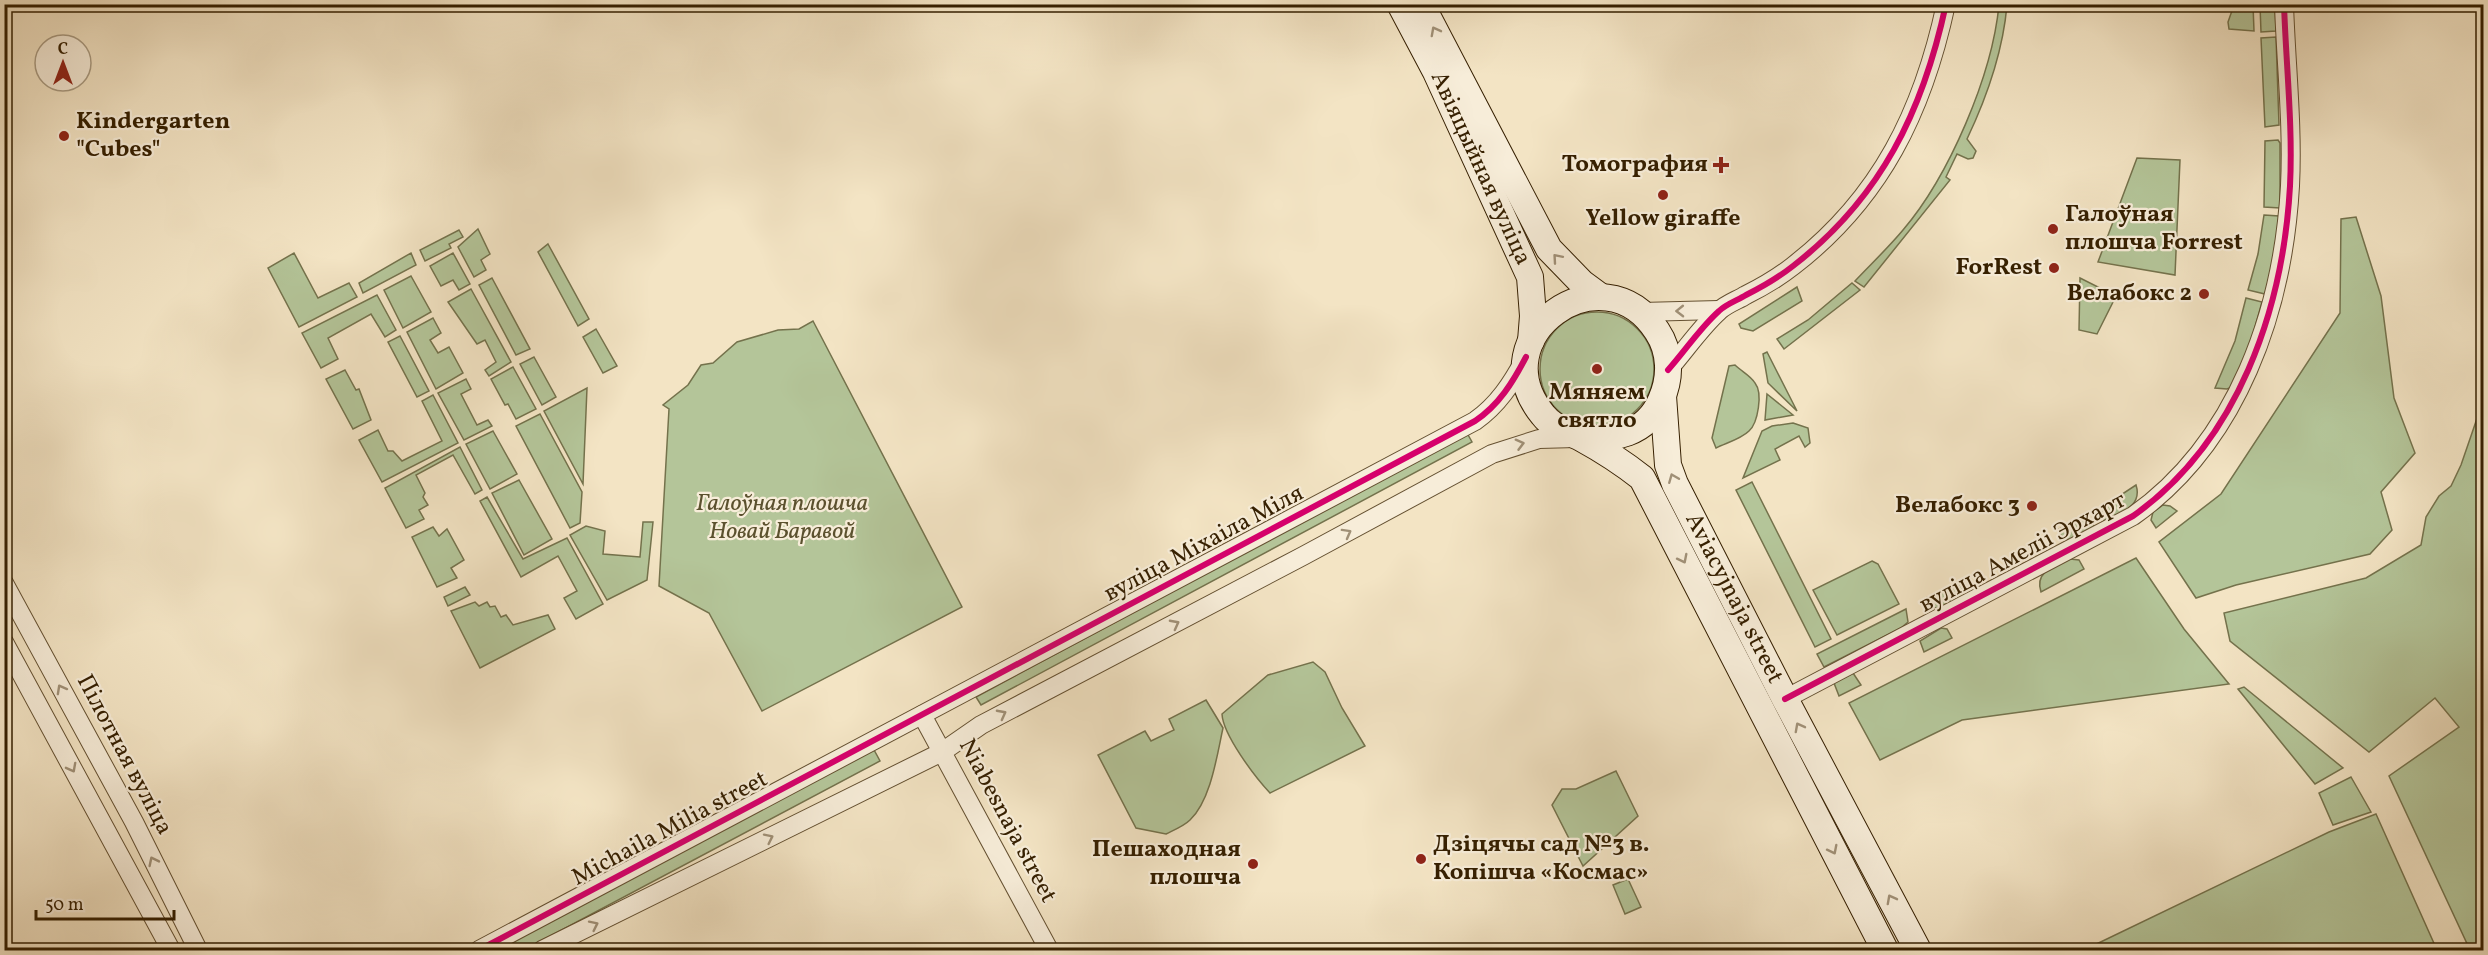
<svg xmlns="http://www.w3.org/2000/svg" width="2488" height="955" font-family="Vollkorn,serif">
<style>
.green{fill:#b4c599;stroke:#74724c;stroke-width:1.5}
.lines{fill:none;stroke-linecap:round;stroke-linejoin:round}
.minor-casing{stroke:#645031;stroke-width:20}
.secondary-casing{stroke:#351f00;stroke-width:28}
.minor{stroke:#f7edd9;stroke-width:18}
.secondary{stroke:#f7edd9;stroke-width:26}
.cycleway-casing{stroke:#f7edd9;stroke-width:10}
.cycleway{stroke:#d6006c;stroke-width:6}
.oneway{stroke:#a09077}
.poi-dot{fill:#8f2418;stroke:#f7edd9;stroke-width:2}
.labels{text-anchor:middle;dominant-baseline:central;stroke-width:4.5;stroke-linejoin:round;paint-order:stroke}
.poi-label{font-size:24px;font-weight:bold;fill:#351f00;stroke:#f7edd9;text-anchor:end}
.street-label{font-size:24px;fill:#351f00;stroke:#f7edd9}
.park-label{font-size:24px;font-style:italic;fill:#5b512e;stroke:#f7edd9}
</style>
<rect width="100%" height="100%" fill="#f3e4c4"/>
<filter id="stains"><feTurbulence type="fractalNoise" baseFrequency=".00333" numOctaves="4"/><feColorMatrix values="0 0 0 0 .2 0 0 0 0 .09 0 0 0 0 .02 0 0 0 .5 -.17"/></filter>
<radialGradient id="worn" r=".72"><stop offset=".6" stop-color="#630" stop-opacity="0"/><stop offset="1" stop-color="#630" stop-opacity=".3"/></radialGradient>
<g class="green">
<path d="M1999 5H2007C2003 51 1987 97 1967 139L1976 151 1973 158 1968 159 1957 154 1946 177 1950 180 1864 287 1855 281C1871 264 1888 248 1903 230 1949 176 1992 76 1999 5Z"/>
<polygon points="2234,5 2253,5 2254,31 2229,29 2228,22"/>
<polygon points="2260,5 2275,5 2276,31 2261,32"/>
<polygon points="2276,37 2279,125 2265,127 2261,38"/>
<polygon points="2278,140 2280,143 2280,208 2264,207 2265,141"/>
<polygon points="2137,158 2180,160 2175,275 2098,262"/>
<polygon points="2264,215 2279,216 2274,258 2265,294 2248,290 2258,254"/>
<polygon points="2356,217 2381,296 2394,398 2415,453 2381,492 2392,530 2370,554 2236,585 2196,598 2159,542 2221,494 2340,313 2341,219"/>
<polygon points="478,229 490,254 481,260 486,270 474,277 458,247"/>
<polygon points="459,230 463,237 449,244 451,248 425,261 420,250"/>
<polygon points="548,244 589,319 578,326 538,252"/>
<polygon points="294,253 318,298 349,283 357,297 299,327 268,268"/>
<polygon points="411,253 416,265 363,293 359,283"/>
<polygon points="453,253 470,284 459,290 453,280 441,286 430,266"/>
<polygon points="411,276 431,312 403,328 384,290"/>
<polygon points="492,278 530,349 516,355 479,285"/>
<polygon points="2080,278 2116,296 2097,334 2079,330"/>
<polygon points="1852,283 1860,290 1784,349 1777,339 1808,320"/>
<polygon points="1797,287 1802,301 1753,331 1741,328 1739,324"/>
<polygon points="471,289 511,362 489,376 485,370 496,362 485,340 477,344 448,302"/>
<polygon points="377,295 396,330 385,337 371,314 328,338 338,359 321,368 302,333"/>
<polygon points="2246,298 2262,302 2250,345 2232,387 2227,389 2215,388 2235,341"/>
<circle cx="1597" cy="369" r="57"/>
<polygon points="433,318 441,333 430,340 438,353 449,347 463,373 436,389 407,332"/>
<polygon points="813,321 962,607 762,711 709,613 659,586 669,409 663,405 688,385 701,365 713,363 737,342 778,330 799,329"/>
<polygon points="596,329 617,366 603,373 583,337"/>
<polygon points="400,336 429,391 417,397 388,342"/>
<polygon points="1767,352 1797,411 1768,383 1763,354"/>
<polygon points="534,357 556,397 542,405 520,364"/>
<path d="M1735 365C1741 371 1751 376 1755 383 1763 393 1758 423 1749 431 1741 439 1726 443 1716 448L1712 438 1729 366Z"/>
<polygon points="513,367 536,409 516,419 508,404 505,405 491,379"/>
<polygon points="345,370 356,390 359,389 371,420 353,429 326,379"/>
<polygon points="466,379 471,389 461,394 477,425 488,420 492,426 464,440 438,393"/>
<polygon points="587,388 583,484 544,411"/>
<polygon points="1767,394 1793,415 1765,420"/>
<polygon points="433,395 458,443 382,482 359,440 378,430 388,451 393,451 402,461 442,441 422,401"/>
<polygon points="2483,401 2484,950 2470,950 2389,776 2459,727 2435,698 2369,752 2230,641 2224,613 2366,578 2421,545 2426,517 2439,496 2451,486 2461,465"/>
<polygon points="540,414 582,492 580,523 570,528 516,426"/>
<polygon points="1793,423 1808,428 1810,443 1805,447 1799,436 1775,449 1780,460 1743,478 1762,431 1772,426"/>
<polygon points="493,431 517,474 490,489 466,444"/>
<polygon points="1467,433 1472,442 981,705 976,697"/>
<polygon points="460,447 482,490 475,494 453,455 416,475 425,493 423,497 428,505 419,510 424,519 406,528 385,488"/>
<polygon points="519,480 552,539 524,555 492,493"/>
<polygon points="1752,482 1831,639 1815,647 1736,490"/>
<path d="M2136 485C2143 506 2120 514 2105 523L2101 513 2107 504Z"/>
<polygon points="487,497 523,559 567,538 603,604 576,619 564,598 577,591 558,556 521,577 480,501"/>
<polygon points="2163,505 2170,506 2177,511 2156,528 2151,520 2153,512"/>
<polygon points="2086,518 2092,522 2095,528 2071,540 2063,538 2057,530 2077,520"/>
<polygon points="643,522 653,522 647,580 607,600 570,535 586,526 605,531 603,554 640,557"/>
<polygon points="433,527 439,536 447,529 464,560 451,568 457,578 437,587 412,537"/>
<polygon points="2136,558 2184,629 2229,684 1962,720 1880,760 1849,703"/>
<path d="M2070 559 2079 560 2084 569 2041 592C2034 571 2055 566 2070 559Z"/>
<polygon points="1872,561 1878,564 1899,604 1837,635 1813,590"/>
<path d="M1963 579C1970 599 1946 611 1929 607L1922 600Z"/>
<polygon points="465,587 470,595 448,606 444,597"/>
<polygon points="475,602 479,606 487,602 490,607 495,606 501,617 506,615 513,625 548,615 555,629 480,668 451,611"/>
<polygon points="1906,609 1908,622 1901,628 1824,667 1817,654"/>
<polygon points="1941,628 1947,629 1952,638 1924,652 1920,641"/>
<path d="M1313 662 1325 672 1342 708 1365 746 1270 793C1255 777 1223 735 1222 714L1268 675Z"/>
<polygon points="1853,673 1861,685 1839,696 1834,683"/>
<polygon points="2244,687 2343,768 2315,784 2238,689"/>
<path d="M1206 700 1223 728C1217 755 1211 800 1190 820 1184 826 1174 830 1166 834L1136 828 1098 755 1145 731 1151 741 1174 730 1169 719Z"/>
<polygon points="873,748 880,761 524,950 490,950"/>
<polygon points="1616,771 1638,816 1583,866 1552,805 1562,789 1576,789"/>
<polygon points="2351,777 2371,812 2333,825 2319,793"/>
<polygon points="2376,814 2437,950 2084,950 2329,832"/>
<polygon points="1628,879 1641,907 1625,914 1613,885"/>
</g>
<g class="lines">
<defs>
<g id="minor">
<polyline points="1641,312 1719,310"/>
<path d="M1668 370C1685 351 1700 328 1719 311 1726 304 1738 300 1746 295 1762 287 1779 277 1793 266 1881 198 1923 111 1946 4"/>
<polyline points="4,583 134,822 198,950"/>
<polyline points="4,642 171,950"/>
<path d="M1785 699 2133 516C2238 442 2283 310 2290 186 2293 126 2286 65 2284 4"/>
<polyline points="922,715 1049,950"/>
<path d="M479 950 1475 421C1498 405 1512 383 1525 359"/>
<polyline points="542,950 942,752 981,725 1303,556 1492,454 1539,439 1576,438"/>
</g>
<g id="secondary">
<path id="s1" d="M1400 4 1436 72 1530 277 1533 316 1531 341"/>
<polyline points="1421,4 1549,249 1582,283 1601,297"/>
<path id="s2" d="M1663 396 1668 465 1675 484 1785 699 1918 950"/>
<path d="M1581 438C1614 439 1646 435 1661 400 1671 378 1671 352 1657 331 1603 247 1478 336 1543 415 1553 428 1567 431 1581 438 1603 450 1623 463 1642 478L1885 950"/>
</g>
</defs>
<use href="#minor" class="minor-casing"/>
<use href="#secondary" class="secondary-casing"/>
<use href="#minor" class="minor"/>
<use href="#secondary" class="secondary"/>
<defs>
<g id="cycleway">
<path d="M1668 370C1685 351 1700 328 1719 311 1726 304 1738 300 1746 295 1762 287 1779 277 1793 266 1881 198 1923 111 1946 4"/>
<path d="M1785 699 2133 516C2238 442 2283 310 2290 186 2293 126 2286 65 2284 4"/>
<path d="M479 950 1475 421C1499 405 1513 382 1526 357"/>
</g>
</defs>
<use href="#cycleway" class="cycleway-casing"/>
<use href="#cycleway" class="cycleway"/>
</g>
<defs><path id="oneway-chevron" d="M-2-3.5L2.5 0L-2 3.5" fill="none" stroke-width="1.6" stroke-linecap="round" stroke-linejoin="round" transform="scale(1.5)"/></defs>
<g class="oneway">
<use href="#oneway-chevron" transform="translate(1435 31) rotate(-118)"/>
<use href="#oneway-chevron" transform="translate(1557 258) rotate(-131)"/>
<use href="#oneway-chevron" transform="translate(1680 311) rotate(179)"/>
<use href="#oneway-chevron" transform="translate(1520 444) rotate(-15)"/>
<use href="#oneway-chevron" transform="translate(1673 478) rotate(-112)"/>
<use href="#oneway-chevron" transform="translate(1347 533) rotate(-29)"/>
<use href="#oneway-chevron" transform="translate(1683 559) rotate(63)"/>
<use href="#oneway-chevron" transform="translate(1175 624) rotate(-28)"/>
<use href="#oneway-chevron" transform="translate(61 689) rotate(-119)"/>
<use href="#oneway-chevron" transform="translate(1002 714) rotate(-28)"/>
<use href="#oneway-chevron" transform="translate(1799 727) rotate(-118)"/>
<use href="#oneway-chevron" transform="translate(72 768) rotate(62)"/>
<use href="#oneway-chevron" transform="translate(769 838) rotate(-26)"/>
<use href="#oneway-chevron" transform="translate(1833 850) rotate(63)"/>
<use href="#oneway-chevron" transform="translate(153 861) rotate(-116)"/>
<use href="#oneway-chevron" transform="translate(1891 899) rotate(-118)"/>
<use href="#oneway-chevron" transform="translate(594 925) rotate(-26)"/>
</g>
<g class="poi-dot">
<circle cx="64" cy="136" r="6"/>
<path d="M1718 156h6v6h6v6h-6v6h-6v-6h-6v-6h6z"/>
<circle cx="1663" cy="195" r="6"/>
<circle cx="2053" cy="229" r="6"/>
<circle cx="2054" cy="268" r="6"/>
<circle cx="2204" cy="294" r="6"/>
<circle cx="1597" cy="369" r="6"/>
<circle cx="2032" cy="506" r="6"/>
<circle cx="1421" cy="859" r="6"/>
<circle cx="1253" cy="864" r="6"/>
</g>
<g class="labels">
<g class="poi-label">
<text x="76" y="122" text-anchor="start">Kindergarten<tspan x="76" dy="28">"Cubes"</tspan></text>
<text x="1708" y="165">Томография</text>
<text x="2065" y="215" text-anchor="start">Галоўная<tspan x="2065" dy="28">плошча Forrest</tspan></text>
<text x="1663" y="219" text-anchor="middle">Yellow giraffe</text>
<text x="2042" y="268">ForRest</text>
<text x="2192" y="294">Велабокс 2</text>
<text x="1597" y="393" text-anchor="middle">Мяняем<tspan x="1597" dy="28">святло</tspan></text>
<text x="2020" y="506">Велабокс 3</text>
<text x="1433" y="845" text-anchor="start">Дзіцячы сад №3 в.<tspan x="1433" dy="28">Копішча «Космас»</tspan></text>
<text x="1241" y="850">Пешаходная<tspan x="1241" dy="28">плошча</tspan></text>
</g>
<g class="street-label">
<text stroke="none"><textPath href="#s1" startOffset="183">Авіяцыйная вуліца</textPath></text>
<text transform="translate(1204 544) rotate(-28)">вуліца Міхаіла Міля</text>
<text transform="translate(2023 553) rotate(-28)">вуліца Амеліі Эрхарт</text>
<text stroke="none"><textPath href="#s2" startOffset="218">Aviacyjnaja street</textPath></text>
<text transform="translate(124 755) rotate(62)">Пілотная вуліца</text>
<text transform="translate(1007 821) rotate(62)">Niabesnaja street</text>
<text transform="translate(670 829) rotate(-28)">Michaila Milia street</text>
</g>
<g class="park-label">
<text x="782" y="504">Галоўная плошча<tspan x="782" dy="28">Новай Баравой</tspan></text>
</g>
</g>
<rect width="2488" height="955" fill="none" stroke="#f3e4c4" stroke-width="24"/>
<rect x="6" y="6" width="2476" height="943" fill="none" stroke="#351f00" stroke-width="3"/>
<rect x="12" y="12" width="2464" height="931" fill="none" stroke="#351f00" stroke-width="1.5"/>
<g transform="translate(63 63)"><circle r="28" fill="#f7edd9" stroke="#a99b82" stroke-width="1.5"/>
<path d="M0-4.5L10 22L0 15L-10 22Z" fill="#8f2418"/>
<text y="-9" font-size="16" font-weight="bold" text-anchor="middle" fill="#351f00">С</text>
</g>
<path d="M36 910v9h138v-9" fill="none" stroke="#351f00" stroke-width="3"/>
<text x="45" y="910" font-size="18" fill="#351f00" stroke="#f7edd9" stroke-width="4.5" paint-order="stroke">50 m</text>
<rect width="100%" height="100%" filter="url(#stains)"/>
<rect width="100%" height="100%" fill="url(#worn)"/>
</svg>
